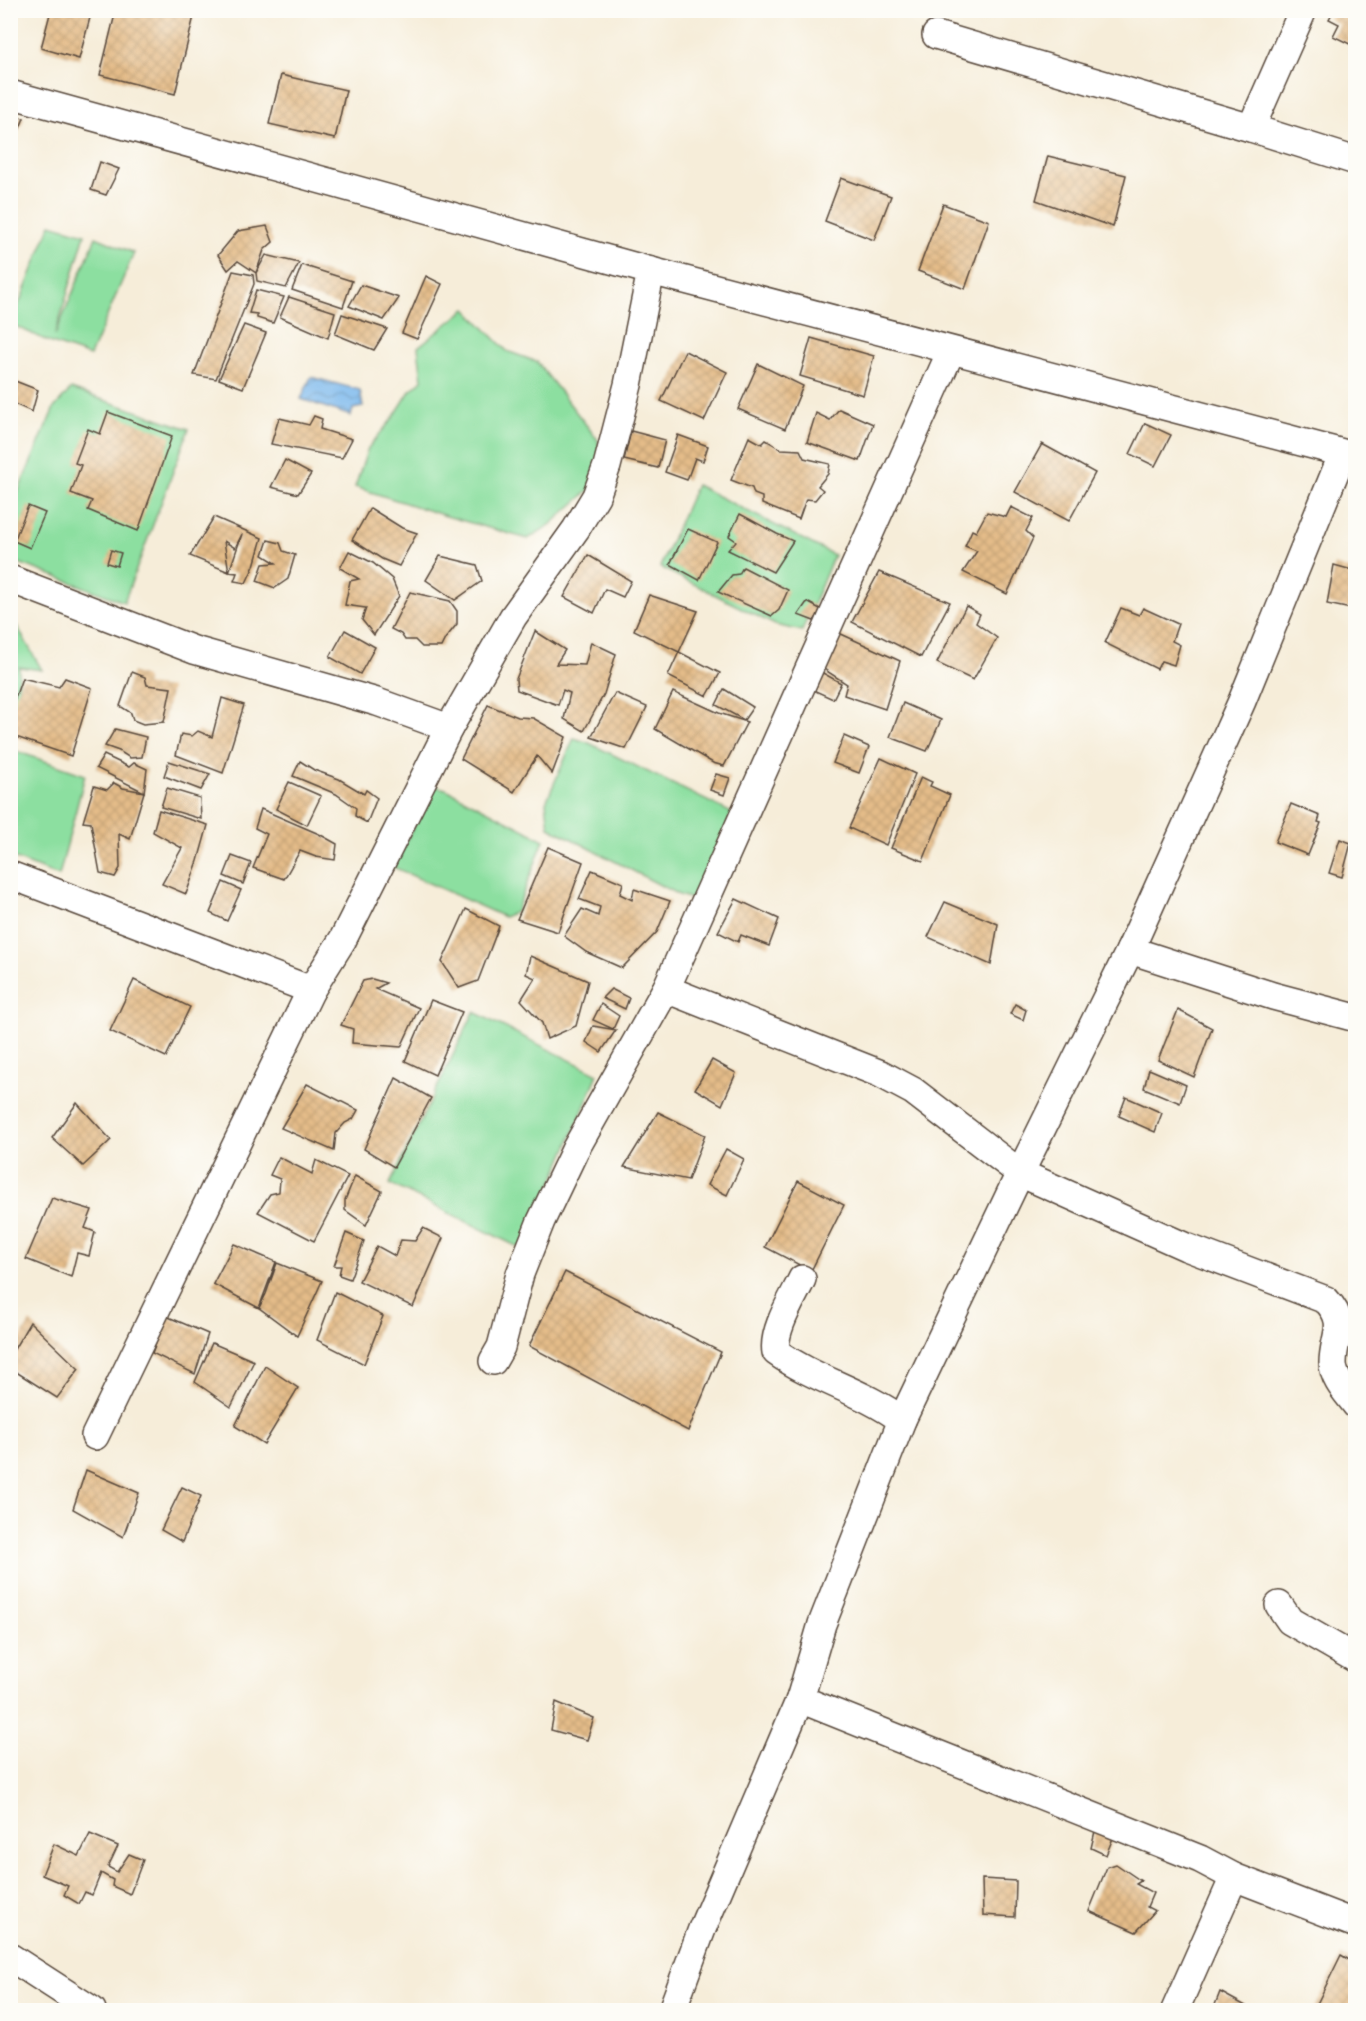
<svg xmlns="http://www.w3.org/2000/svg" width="1366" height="2021" font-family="'Indie Flower',sans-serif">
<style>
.green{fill:#8cdfa0;stroke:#64845f;stroke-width:1.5}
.water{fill:url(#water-waves);stroke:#5a7186;stroke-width:1.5}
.building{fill:url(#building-cross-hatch)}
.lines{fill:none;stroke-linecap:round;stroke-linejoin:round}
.minor-casing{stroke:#57473a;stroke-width:30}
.minor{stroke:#fff;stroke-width:27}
</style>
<defs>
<pattern id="water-waves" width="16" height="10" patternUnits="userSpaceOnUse" patternTransform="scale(1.5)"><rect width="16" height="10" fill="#7ab8ed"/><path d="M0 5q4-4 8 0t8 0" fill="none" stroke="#6596bf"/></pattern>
<pattern id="building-cross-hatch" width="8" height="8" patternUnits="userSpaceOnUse" patternTransform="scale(1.5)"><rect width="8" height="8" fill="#e4bc89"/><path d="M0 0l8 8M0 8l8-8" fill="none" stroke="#c4a276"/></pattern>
</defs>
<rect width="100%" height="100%" fill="#fdfcf7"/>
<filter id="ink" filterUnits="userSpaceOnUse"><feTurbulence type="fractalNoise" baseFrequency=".0167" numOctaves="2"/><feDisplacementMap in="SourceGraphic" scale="12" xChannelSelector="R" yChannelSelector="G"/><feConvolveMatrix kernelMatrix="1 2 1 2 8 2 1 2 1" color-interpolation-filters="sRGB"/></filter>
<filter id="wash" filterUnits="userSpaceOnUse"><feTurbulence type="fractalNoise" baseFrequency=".008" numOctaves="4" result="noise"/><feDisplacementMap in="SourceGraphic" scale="24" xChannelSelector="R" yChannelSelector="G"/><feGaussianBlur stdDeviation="1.35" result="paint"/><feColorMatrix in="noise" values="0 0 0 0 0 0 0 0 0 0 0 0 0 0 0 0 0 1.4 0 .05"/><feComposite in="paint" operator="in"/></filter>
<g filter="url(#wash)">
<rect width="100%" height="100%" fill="#f6edd9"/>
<g class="green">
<polygon points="51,224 85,234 55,335 96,237 134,253 90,356 52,343 11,324"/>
<polygon points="466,309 507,351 537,362 598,440 603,478 550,525 528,539 446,516 355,487 368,448 393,418 410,391 422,380 418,347"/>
<polygon points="71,389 189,429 124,602 11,560 10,511 54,408"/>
<polygon points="696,485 834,555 802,631 775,625 660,567"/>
<polygon points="10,614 42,670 19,667 18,713 11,710"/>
<polygon points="574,738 589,743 732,813 695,900 679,895 549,827 546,802"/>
<polygon points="10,749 85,775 59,876 11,857"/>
<polygon points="434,786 446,789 544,840 516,912 504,917 393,867"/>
<polygon points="474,1012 598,1074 524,1250 390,1184"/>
</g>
<polygon class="water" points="311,377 360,390 363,407 353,409 351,416 301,399"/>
<g id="blocks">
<g class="building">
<polygon points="51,10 92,10 79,59 41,48"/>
<polygon points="116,10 189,10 195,12 175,94 100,75"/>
<polygon points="1334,10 1356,10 1356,47 1333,36 1339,24 1329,19"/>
<polygon points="281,75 346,90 335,139 269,124"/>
<polygon points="15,116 24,118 19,130 11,128"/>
<polygon points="1048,156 1126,175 1113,227 1036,200"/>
<polygon points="100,162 119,169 106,195 91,190"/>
<polygon points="841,178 891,196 874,240 825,221"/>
<polygon points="943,204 989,221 965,289 918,271"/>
<polygon points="267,226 273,242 264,250 256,273 266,255 299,263 286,288 257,281 256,273 238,261 228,270 218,255 238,231"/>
<polygon points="302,265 352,281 343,307 292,290"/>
<polygon points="233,271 253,275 254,284 216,379 194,375"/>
<polygon points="426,276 442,284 417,339 402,333"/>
<polygon points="361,285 399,298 384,320 349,306"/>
<polygon points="256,290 284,297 273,323 257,318 257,314 249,313"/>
<polygon points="289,297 335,312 328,338 280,317"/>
<polygon points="342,314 387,329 374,350 335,334"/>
<polygon points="244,325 266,333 243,388 219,379"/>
<polygon points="811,338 874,356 863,395 800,376"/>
<polygon points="685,351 727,372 704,421 661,401"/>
<polygon points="758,364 803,386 785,429 738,409"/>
<polygon points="10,379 38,390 32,412 10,402"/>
<polygon points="839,409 873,424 860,461 807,442 816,413 830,420"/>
<polygon points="108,412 172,436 138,531 88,510 92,501 71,493 81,465 75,463 88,429 100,434"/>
<polygon points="314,416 322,419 320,429 352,439 342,458 271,444 279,418 309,425"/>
<polygon points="1145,423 1171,435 1155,466 1130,454"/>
<polygon points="631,431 665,440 658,468 624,460"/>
<polygon points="678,435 708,446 703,461 695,458 687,480 665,472"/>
<polygon points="749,437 762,444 766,440 781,449 800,450 804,458 830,464 828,474 818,486 823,490 815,500 806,499 799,519 762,504 762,497 754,494 752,488 731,480"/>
<polygon points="1042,444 1095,473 1069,521 1015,492"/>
<polygon points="285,460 311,474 298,494 271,487"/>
<polygon points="28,506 45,513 30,548 14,541"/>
<polygon points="1011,507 1033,518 1026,531 1033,538 1007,594 963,572 977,551 965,546 972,530 976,532 987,512 1006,517"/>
<polygon points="370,508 402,528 417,533 399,566 382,559 352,540"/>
<polygon points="740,514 777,534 793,541 773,572 728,550 736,541 729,536"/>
<polygon points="214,517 262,538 254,566 246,583 234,581 237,573 229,572 242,534 235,548 224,541 229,572 190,556"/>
<polygon points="688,529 717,542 699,580 670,564"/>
<polygon points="268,540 280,543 283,551 295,555 288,579 275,588 257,581 263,564 276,563 263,555"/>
<polygon points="111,550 121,553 117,566 107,563"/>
<polygon points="349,551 373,563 392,579 399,596 374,635 362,620 366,608 345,605 350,581 359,579 340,568"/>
<polygon points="588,555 631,581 623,597 605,589 594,613 564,597"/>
<polygon points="440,556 477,565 482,581 455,600 426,580"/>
<polygon points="1334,565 1356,571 1356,610 1327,604"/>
<polygon points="743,567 788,590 779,610 772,616 718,592 732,575 739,574"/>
<polygon points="879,572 950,602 921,657 852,622"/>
<polygon points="410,592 450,601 457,611 457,624 445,639 441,647 422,647 415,640 405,640 401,634 391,629"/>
<polygon points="649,595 698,611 679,652 634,630"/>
<polygon points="807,602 822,610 814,621 798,615"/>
<polygon points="966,606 980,614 976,623 997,638 973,680 937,663"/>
<polygon points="1121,608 1139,615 1143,608 1178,624 1172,641 1180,645 1174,665 1161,661 1157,669 1105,643"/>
<polygon points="345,630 375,647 360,674 330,657"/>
<polygon points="535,631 565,650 556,664 585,665 591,642 616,654 604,694 584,731 564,719 570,693 563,690 558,705 517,690 516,679"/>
<polygon points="839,633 900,661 885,709 844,695 847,684 822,668"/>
<polygon points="679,652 720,673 707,696 668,676"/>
<polygon points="132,672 145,677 147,685 171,688 164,722 143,724 133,720 131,713 120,706"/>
<polygon points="821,672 841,683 833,699 811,689"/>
<polygon points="22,678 59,687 65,678 92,688 71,756 10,735 10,712"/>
<polygon points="724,689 753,707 744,720 716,705"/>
<polygon points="673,692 719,713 747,722 724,766 713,763 655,729"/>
<polygon points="615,693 647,707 626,749 591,737"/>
<polygon points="222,698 244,705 223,773 176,755 181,734 192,736 198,731 212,737"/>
<polygon points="903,703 941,720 927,751 890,737"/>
<polygon points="488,705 518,717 533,718 566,737 552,774 537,756 514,792 461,759"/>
<polygon points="115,729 146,737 142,757 130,758 119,751 105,746"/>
<polygon points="844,736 869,747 859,773 833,763"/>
<polygon points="104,755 129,767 134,763 147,769 144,792 96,768"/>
<polygon points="881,758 915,774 886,845 849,828"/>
<polygon points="169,761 210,774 201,790 164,776"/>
<polygon points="300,761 314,770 339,779 364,794 366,790 377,798 367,823 355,816 356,808 336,794 293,776"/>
<polygon points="716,774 730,778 724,795 710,790"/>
<polygon points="921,777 932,782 930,786 950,795 923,861 891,848"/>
<polygon points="289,782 321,796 307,825 276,809"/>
<polygon points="114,783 123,788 144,792 130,839 119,834 120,868 115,877 100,873 91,823 83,822 94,786 107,790"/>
<polygon points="167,788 200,798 201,819 161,807"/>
<polygon points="1291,804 1320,816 1318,822 1321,823 1308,855 1275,842"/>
<polygon points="261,809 319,834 337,844 335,860 316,857 300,851 284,879 253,868 267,834 255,828"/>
<polygon points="159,810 208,825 198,861 186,894 162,884 182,848 153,832"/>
<polygon points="1340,839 1351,843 1342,877 1329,873"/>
<polygon points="548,847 583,862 558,932 517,919"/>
<polygon points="232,856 251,863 243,884 224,876"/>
<polygon points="592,870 623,883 620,894 632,900 634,889 670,901 657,932 622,968 586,952 564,936 582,909 598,916 600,907 579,899"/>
<polygon points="223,882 241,890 227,921 210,913"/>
<polygon points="736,899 779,919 769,946 741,935 738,942 718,932"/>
<polygon points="945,902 998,924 991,965 928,937"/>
<polygon points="466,909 499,926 478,981 459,988 442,962"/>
<polygon points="530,956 588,981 576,1026 547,1039 542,1023 521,1000 535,978 526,974"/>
<polygon points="372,979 386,983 375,989 419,1008 401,1047 352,1043 353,1029 341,1025 363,981"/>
<polygon points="134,980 190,1007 166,1057 110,1031"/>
<polygon points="611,989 629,998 625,1009 602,998"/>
<polygon points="431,1000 462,1012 435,1075 405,1061"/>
<polygon points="601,1004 619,1016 613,1029 593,1020"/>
<polygon points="1015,1004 1026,1010 1023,1020 1010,1014"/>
<polygon points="1178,1010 1212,1028 1194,1077 1158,1060"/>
<polygon points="593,1026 616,1030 601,1052 586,1042"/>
<polygon points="712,1060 736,1073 722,1105 695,1089"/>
<polygon points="1149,1069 1186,1085 1180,1103 1144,1088"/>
<polygon points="396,1078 431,1098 394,1167 364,1149"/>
<polygon points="307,1084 358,1110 353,1119 345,1123 336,1133 334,1151 281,1128"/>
<polygon points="1126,1097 1162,1113 1155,1132 1119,1116"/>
<polygon points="77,1103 111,1140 83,1166 52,1138"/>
<polygon points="658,1112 705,1135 688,1180 624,1167"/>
<polygon points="726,1149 744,1159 727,1195 707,1185"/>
<polygon points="279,1157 312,1174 316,1160 348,1176 314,1241 258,1212 270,1194 279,1192 280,1179 270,1175"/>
<polygon points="355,1176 382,1191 366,1225 345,1210 345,1200"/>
<polygon points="798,1181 844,1205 811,1271 765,1247"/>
<polygon points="52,1198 92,1210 85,1228 95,1232 89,1256 77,1253 71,1277 26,1259"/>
<polygon points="423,1228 443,1238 413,1307 359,1281 377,1246 395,1256 401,1240 415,1241"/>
<polygon points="346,1233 364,1241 350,1279 339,1275 341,1266 334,1266"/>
<polygon points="234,1244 276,1262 259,1308 266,1294 277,1263 322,1281 297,1336 259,1308 213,1284"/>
<polygon points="565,1272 721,1352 688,1431 529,1346"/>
<polygon points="335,1292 383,1316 364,1364 317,1340"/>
<polygon points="166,1316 208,1334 195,1374 152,1353"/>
<polygon points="30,1322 79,1369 57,1398 10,1368 10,1356"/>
<polygon points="212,1343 254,1361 231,1407 195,1382"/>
<polygon points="265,1366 298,1388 264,1444 235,1426"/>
<polygon points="86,1470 139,1493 123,1537 73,1509"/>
<polygon points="182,1487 201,1496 182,1542 161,1530"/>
<polygon points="556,1702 594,1718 587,1740 551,1730"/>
<polygon points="1095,1831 1113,1838 1106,1855 1091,1848"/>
<polygon points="90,1834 118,1846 108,1867 117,1872 129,1854 143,1860 130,1894 112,1886 113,1880 101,1873 92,1895 85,1892 79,1904 64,1895 68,1886 42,1875 54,1844 79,1856"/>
<polygon points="1116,1864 1141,1881 1136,1884 1153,1893 1147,1907 1155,1911 1136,1932 1089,1911 1107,1867"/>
<polygon points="982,1879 1016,1881 1015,1917 983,1915"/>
<polygon points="1341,1955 1356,1964 1355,2010 1314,2010"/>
<polygon points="1220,1992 1253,2010 1213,2010"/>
</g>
</g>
</g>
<g filter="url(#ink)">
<use href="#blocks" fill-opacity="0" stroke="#57473a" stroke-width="1.5"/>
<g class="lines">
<defs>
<g id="minor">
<polyline points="1303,10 1251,128 1356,161"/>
<polyline points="936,35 1251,128"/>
<polyline points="10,94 651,271 1343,453 1242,701 1130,950 1020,1173 902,1420 822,1624 800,1699 702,1929 672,2010"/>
<polyline points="10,579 194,650 377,702 449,728"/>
<polyline points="10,875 311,990 343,939 449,728 513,617 576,529 596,496 607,466 628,385 651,271"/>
<polyline points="1130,950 1273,996 1356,1018"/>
<polyline points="666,989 951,351"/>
<path d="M802 1279C793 1298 772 1331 776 1352 815 1380 863 1391 902 1420"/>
<path d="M493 1361 501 1347 520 1274 541 1221 575 1150 666 989 881 1074 913 1091 1020 1173 1186 1247 1326 1300C1349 1324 1333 1336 1333 1363 1333 1379 1347 1393 1356 1405"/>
<polyline points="95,1436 311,990"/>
<polyline points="1279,1605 1290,1621 1356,1659"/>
<polyline points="800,1699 1200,1859 1234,1877 1356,1924"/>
<polyline points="10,1957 92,2010"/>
<polyline points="1175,2010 1234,1877"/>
</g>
</defs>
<use href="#minor" class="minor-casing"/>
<use href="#minor" class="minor"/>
</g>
</g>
<rect width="1366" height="2021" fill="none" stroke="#fdfcf7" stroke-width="36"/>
</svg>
